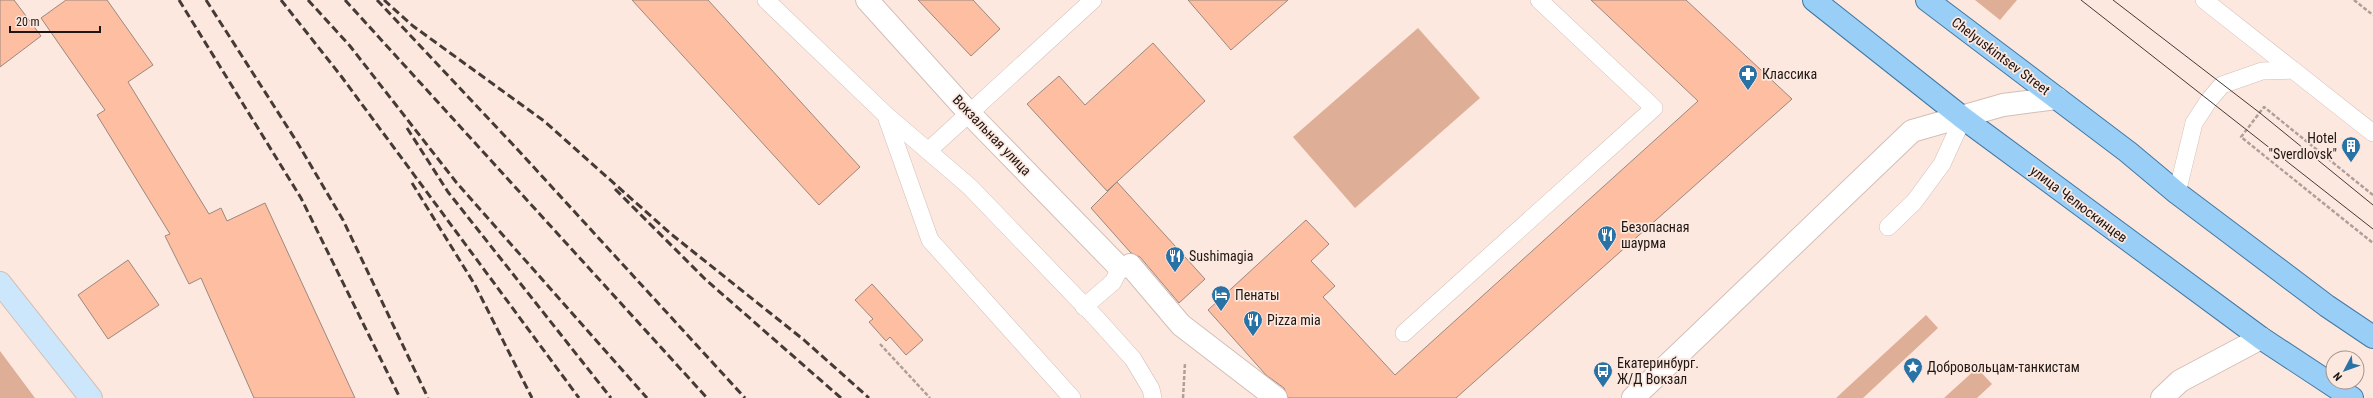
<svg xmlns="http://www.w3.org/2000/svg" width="2373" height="398" font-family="'Roboto Condensed',sans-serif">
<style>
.green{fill:#deae97}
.building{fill:#febea1;stroke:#9b887f}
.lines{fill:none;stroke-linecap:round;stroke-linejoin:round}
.lane-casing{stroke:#d3bfb6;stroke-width:18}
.street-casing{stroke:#d3bfb6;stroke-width:24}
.secondary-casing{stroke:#d3bfb6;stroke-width:24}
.primary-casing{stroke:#4279a3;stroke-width:24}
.path{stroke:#af9f98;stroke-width:2.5;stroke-dasharray:4 2;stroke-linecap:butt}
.lane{stroke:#fff;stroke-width:17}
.street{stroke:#fff;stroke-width:22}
.secondary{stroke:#cce7fb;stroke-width:22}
.primary{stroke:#99cef7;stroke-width:22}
.tram{stroke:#443a36;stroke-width:1}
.rail{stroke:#443a36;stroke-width:3;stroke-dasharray:8 4;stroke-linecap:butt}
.labels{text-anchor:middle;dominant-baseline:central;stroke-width:3.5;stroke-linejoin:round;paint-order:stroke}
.street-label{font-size:14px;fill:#1e1613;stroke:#fde8df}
.poi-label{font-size:14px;fill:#1e1613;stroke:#fde8df;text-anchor:start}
</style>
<rect width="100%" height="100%" fill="#fde8df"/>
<g class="green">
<polygon points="1975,0 2017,0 2000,20"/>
<polygon points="1418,28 1480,98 1355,208 1293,137"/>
<polygon points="1926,315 1938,328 1863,398 1836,398"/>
<polygon points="0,351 35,398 0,398"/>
<polygon points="1977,368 1992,384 1977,398 1944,398"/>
</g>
<g class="building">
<polygon points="0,0 14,0 41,36 0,67"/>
<polygon points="66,0 107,0 153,65 128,82 209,214 221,208 227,221 265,203 355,398 254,398 201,278 189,284 165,236 170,234 97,115 105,110 41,18"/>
<polygon points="632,0 708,0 860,167 819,205"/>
<polygon points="918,0 973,0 1000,29 971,56"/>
<polygon points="1188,0 1288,0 1231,50"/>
<polygon points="1591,0 1686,0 1792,99 1456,398 1288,398 1284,388 1266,375 1208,310 1306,220 1329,244 1311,261 1335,286 1323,297 1395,375 1698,101"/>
<polygon points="1153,43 1205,101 1107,191 1027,104 1059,76 1085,105"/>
<polygon points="1117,182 1205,279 1179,303 1140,257 1131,253 1091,208"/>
<polygon points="128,260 159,305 108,339 78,295"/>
<polygon points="872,284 923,340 906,355 890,337 886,341 869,322 873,319 855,300"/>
</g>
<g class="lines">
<defs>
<g id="lane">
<polyline points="766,0 885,114 970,187 1098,320 1133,359 1151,389 1153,398"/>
<polyline points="2204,0 2293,70"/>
<polyline points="886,116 930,240 1072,398"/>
<polyline points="928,151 1093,0"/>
<polyline points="2177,193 2194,123 2209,100 2222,85 2262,71 2293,70 2373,133"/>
<polyline points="1888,227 1914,202 1942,164 1963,118"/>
<polyline points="1084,307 1113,282 1120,268"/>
<polyline points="1404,333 1654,108 1539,0"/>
</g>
<g id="street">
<polyline points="867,0 969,113 1120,268"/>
<polyline points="1130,265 1181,325 1276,398"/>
<polyline points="1633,398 1912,131 2003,105 2057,98"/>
<polyline points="2162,398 2180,381 2261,338"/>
</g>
<polyline id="secondary" points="0,283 91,398"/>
<g id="primary">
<polyline points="1814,0 1963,118 2261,338 2352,398"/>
<polyline points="1927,0 2128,152 2177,193 2327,306 2373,337"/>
</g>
</defs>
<use href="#lane" class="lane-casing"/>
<use href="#street" class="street-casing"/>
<use href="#secondary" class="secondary-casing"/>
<use href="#primary" class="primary-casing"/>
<g class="path">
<polyline points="2354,0 2373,15"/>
<polyline points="2373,195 2264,107 2241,137 2373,243"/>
<polyline points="880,344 930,398"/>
<polyline points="1183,398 1185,363"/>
</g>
<use href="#lane" class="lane"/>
<use href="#street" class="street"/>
<use href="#secondary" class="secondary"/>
<use href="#primary" class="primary"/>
<g class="tram">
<polyline points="2081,0 2373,229"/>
<polyline points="2113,0 2260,113 2373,205"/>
</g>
<g class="rail">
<polyline points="179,0 301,198 400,398"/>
<polyline points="206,0 297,142 343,220 428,398"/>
<polyline points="281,0 341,76 579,398"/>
<polyline points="308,0 350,46 456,182 647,398"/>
<polyline points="345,0 707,398"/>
<polyline points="377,0 518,150 745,398"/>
<polyline points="384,0 413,26 544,121 671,234 804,340 869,398"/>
<polyline points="407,128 448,192 611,398"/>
<polyline points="412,183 475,285 532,398"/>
<polyline points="615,189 705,279 841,398"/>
</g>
</g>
<defs>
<symbol id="pharmacy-pin" viewBox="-11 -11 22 30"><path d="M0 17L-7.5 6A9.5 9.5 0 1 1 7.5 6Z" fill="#2872a5" stroke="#fde8df"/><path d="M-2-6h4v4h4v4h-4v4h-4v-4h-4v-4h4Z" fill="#fff"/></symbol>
<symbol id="building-pin" viewBox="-11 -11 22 30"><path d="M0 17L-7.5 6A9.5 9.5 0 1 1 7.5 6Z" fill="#2872a5" stroke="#fde8df"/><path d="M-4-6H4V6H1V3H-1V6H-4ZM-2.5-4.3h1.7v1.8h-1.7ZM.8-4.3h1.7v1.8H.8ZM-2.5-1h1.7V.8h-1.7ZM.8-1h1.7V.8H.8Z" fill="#fff"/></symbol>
<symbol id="restaurant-pin" viewBox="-11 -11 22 30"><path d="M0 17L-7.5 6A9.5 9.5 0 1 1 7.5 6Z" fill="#2872a5" stroke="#fde8df"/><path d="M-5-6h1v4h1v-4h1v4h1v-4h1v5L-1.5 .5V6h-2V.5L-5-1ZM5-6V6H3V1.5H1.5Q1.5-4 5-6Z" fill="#fff"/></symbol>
<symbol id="hotel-pin" viewBox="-11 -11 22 30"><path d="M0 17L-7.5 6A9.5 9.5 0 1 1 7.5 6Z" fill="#2872a5" stroke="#fde8df"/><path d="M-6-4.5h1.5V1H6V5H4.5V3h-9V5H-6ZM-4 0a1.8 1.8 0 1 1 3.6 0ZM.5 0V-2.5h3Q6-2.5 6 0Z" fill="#fff"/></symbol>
<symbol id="sight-pin" viewBox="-11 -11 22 30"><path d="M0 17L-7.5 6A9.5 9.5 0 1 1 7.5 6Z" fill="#2872a5" stroke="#fde8df"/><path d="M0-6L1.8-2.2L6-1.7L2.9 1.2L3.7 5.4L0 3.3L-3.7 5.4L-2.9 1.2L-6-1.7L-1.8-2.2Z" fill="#fff"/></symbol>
<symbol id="bus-pin" viewBox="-11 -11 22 30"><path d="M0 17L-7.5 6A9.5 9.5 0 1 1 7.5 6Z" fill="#2872a5" stroke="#fde8df"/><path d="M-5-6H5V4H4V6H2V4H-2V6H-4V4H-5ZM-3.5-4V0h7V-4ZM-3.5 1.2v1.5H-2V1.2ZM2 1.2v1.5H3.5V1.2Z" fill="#fff"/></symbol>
</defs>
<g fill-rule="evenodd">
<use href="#pharmacy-pin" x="1737" y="63" width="22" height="30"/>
<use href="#building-pin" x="2340" y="135" width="22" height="30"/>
<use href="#restaurant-pin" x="1596" y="224" width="22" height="30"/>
<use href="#restaurant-pin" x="1164" y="245" width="22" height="30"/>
<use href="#hotel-pin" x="1210" y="284" width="22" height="30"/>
<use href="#restaurant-pin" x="1242" y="309" width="22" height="30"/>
<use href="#sight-pin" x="1902" y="356" width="22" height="30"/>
<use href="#bus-pin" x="1592" y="360" width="22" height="30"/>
</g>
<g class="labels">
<g class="street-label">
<text transform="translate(2001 56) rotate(37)">Chelyuskintsev Street</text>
<text transform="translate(992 135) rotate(46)">Вокзальная улица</text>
<text transform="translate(2079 204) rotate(37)">улица Челюскинцев</text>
</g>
<g class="poi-label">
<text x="1762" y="74">Классика</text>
<text x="2337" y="138" text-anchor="end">Hotel<tspan x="2337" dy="16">"Sverdlovsk"</tspan></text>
<text x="1621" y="227">Безопасная<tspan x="1621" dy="16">шаурма</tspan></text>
<text x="1189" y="256">Sushimagia</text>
<text x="1235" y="295">Пенаты</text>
<text x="1267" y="320">Pizza mia</text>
<text x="1617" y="363">Екатеринбург.<tspan x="1617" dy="16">Ж/Д Вокзал</tspan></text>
<text x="1927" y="367">Добровольцам-танкистам</text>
</g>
</g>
<g transform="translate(2345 370) rotate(229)"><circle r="19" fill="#fde8df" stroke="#a4948d"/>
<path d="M0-3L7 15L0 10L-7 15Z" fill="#2872a5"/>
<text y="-6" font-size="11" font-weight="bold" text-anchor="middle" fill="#1e1613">N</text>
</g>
<path d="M10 26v6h90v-6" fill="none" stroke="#1e1613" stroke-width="2"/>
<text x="16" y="26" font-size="12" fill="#1e1613" stroke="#fde8df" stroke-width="3" paint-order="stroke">20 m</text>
</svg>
